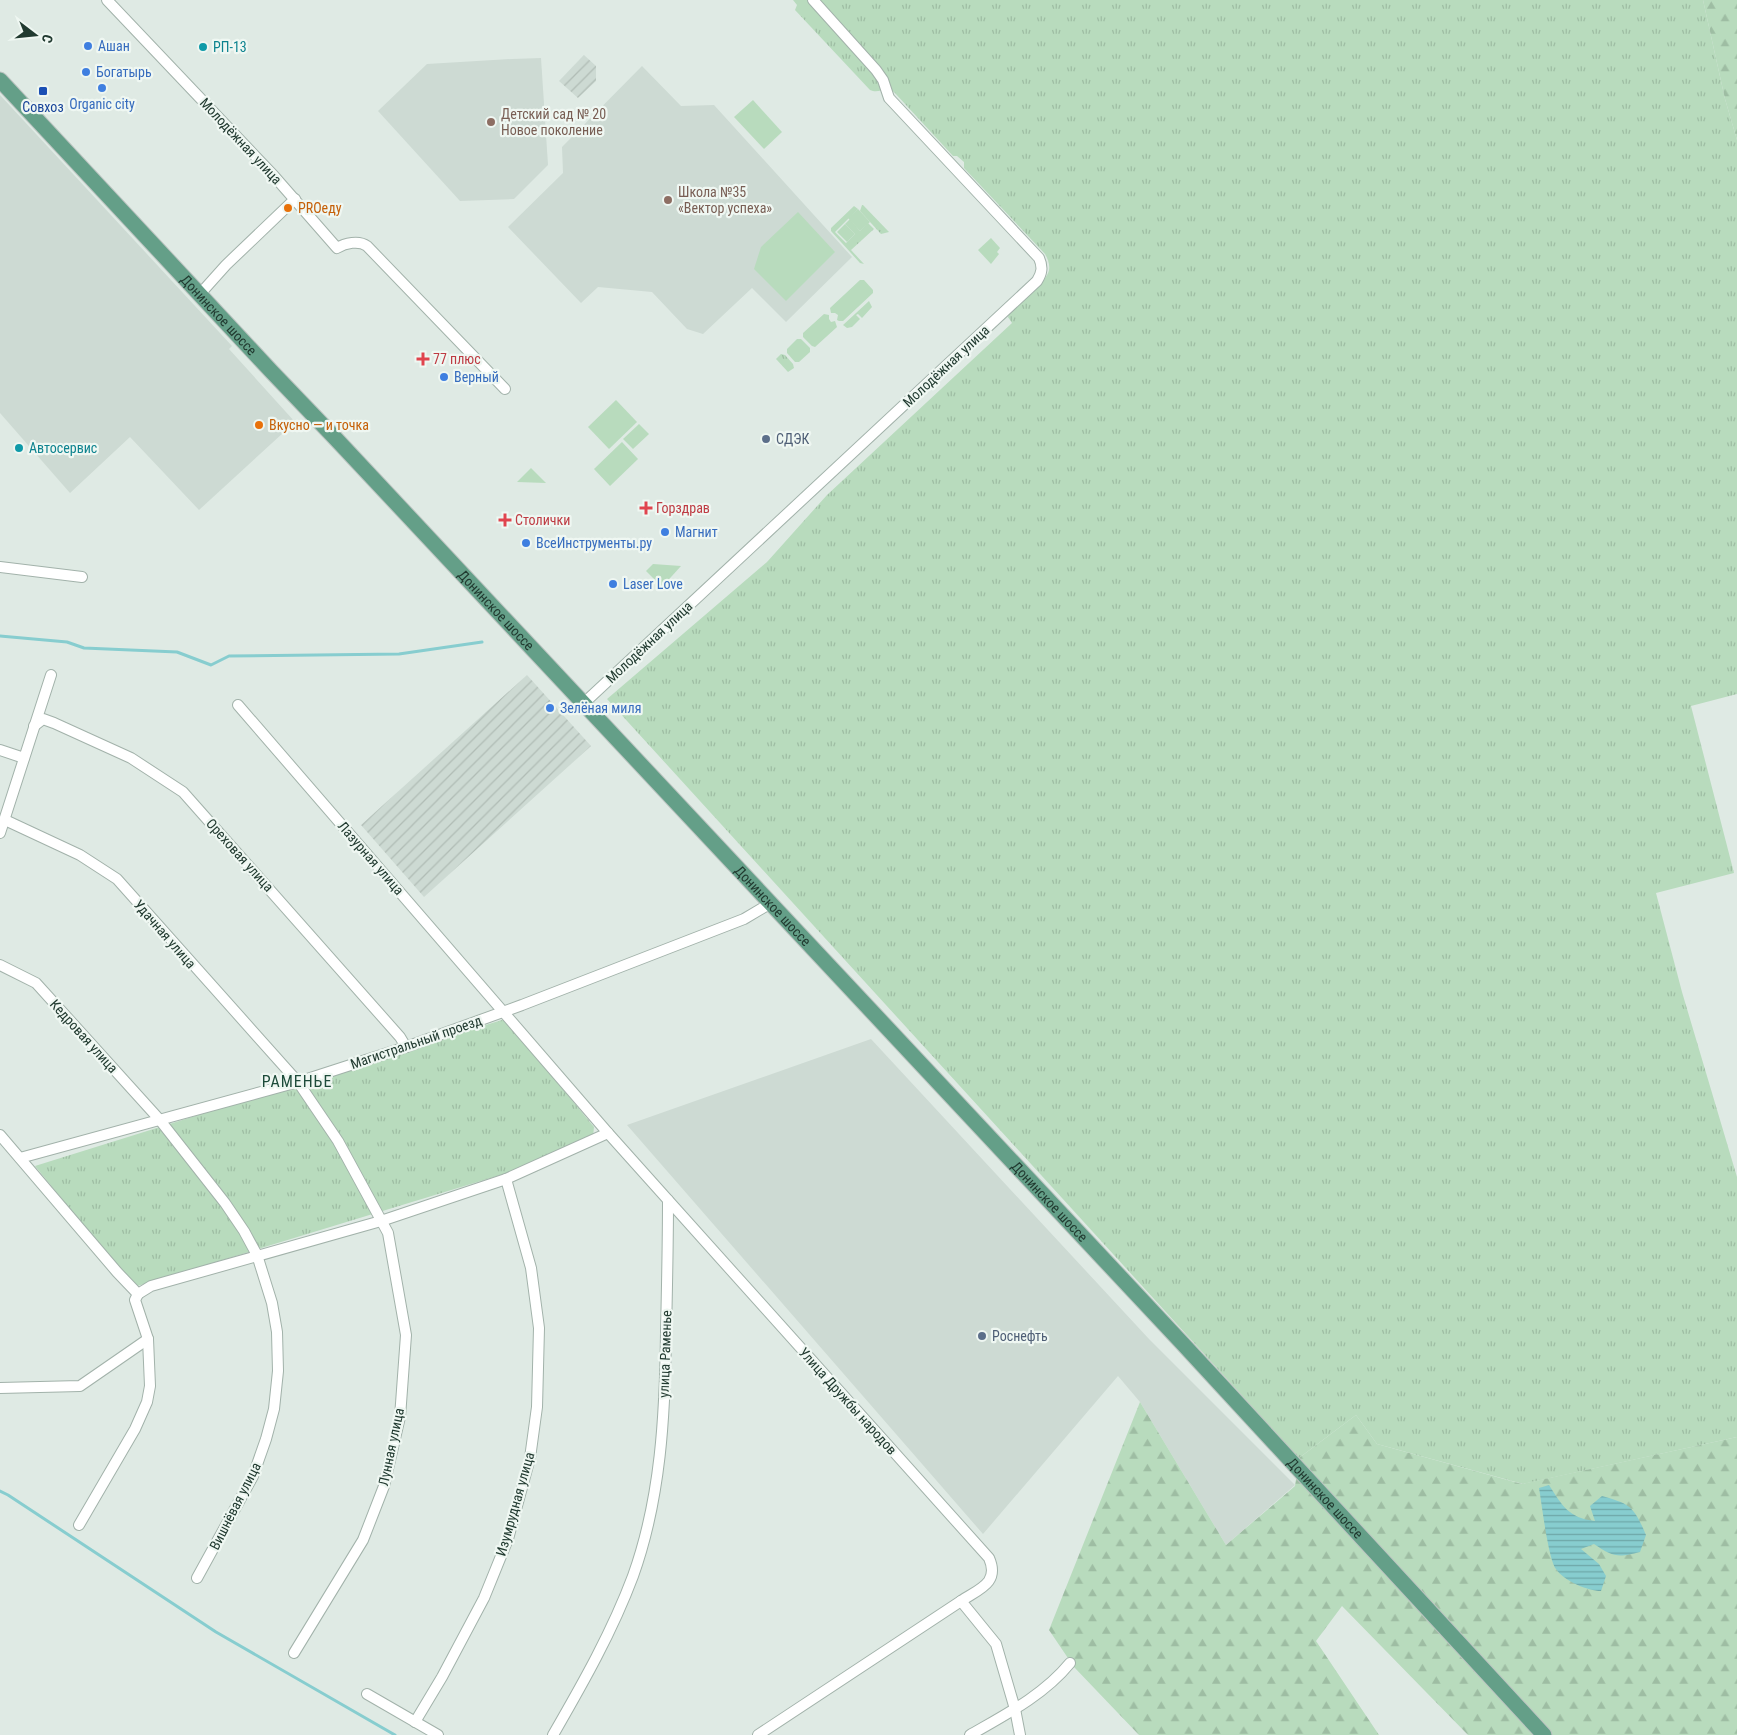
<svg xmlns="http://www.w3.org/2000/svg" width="1737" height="1735" font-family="'Roboto Condensed',sans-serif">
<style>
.built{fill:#cddad3}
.industrial{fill:url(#industrial-furrows)}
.grass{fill:url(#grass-tufts)}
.forest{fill:url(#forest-firs)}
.park{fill:#b8dbbd}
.water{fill:url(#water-rules)}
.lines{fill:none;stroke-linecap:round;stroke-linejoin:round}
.stream{stroke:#87cdcf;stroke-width:3}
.minor-casing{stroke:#a2b2aa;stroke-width:12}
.primary-casing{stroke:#bcc4c1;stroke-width:17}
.minor{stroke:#fff;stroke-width:10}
.primary{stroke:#649f88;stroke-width:15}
.shop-dot{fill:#3f7fe0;stroke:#eff7f2;stroke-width:2}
.culture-dot{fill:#0f9aa8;stroke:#eff7f2;stroke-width:2}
.transit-dot{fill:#1a4fb4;stroke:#eff7f2;stroke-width:2}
.education-dot{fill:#8d6e63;stroke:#eff7f2;stroke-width:2}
.food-dot{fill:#e8710a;stroke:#eff7f2;stroke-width:2}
.health-dot{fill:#e0444e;stroke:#eff7f2;stroke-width:2}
.service-dot{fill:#5c6f8a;stroke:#eff7f2;stroke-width:2}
.labels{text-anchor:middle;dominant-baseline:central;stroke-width:4.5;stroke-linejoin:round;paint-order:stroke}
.shop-label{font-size:14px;fill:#366cbe;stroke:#eff7f2;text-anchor:start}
.culture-label{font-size:14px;fill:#0d838f;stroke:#eff7f2;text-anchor:start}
.transit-label{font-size:14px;fill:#164399;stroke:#eff7f2}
.education-label{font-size:14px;fill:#785e54;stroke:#eff7f2;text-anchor:start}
.street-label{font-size:14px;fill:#213a30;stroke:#eff7f2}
.food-label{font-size:14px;fill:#c56008;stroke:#eff7f2;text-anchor:start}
.health-label{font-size:14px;fill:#be3a42;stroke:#eff7f2;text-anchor:start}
.service-label{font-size:14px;fill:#4e5e75;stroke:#eff7f2;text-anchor:start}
.quarter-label{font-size:16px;letter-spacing:1px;fill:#1d4b3a;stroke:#eff7f2}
</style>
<defs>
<pattern id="industrial-furrows" width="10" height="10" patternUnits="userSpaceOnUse" patternTransform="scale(1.25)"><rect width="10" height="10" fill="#cddad3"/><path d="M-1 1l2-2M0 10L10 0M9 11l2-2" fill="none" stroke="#b0bcb5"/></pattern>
<pattern id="grass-tufts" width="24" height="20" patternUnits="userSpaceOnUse" patternTransform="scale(1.25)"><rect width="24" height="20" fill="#b8dbbd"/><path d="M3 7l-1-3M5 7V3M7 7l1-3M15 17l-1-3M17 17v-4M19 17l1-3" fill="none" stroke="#9ebda3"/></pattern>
<pattern id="forest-firs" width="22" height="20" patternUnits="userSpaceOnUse" patternTransform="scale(1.25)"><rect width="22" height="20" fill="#b8dbbd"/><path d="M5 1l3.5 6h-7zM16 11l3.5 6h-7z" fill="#9ebda3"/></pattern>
<pattern id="water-rules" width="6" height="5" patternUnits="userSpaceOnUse" patternTransform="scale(1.25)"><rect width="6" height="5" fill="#87cdcf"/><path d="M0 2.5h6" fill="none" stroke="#6ea7a8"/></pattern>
</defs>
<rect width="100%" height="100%" fill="#dfeae4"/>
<g class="built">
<polygon points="541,58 548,165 514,199 460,201 378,111 427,64 512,59"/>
<polygon points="642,66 681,106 714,105 852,257 786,322 752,288 703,334 687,329 652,292 598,287 581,303 508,227 563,173 562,147"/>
<polygon points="0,95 232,346 229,349 295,422 199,510 130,437 70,493 0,413"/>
<polygon points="871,1039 1149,1339 1295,1485 1226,1545 1140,1402 1118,1376 983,1534 627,1125"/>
</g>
<g class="industrial">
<polygon points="584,55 596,66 596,81 578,98 559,81"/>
<polygon points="527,675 591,746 424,897 361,825"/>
</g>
<g class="grass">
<path d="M793 0H1703L1725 99 1737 140V694L1691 706 1734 873 1656 893 1682 992 1737 1177V1437L1523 1484 1377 1444 1356 1415 1299 1458 607 699 767 562 827 495 1012 323 1008 317 1010 312C1019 304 1047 282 1049 270 1050 265 1048 259 1045 254L964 168V162L957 156H953L894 92C885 87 878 94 870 90L795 10 797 5Z"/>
<polygon points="862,205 863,205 889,232 881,234 860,211"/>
<polygon points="854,206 858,209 835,232 846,243 855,234 845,224 850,219 860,231 868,223 874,229 851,250 864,264 860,263 831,231 831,228"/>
<polygon points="781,354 785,355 793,364 794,368 788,372 776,359"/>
<polygon points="505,1019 594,1127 593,1137 507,1173 134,1287 35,1166"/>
</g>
<g class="forest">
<polygon points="1703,0 1737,0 1737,140 1725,99"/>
<polygon points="1140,1402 1226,1545 1295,1486 1299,1458 1356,1415 1377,1444 1522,1484 1737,1437 1737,1735 1468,1735 1342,1606 1316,1641 1379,1735 1139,1735 1074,1667 1049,1630"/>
</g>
<g class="park">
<polygon points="753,100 782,132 764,149 734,117"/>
<polygon points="858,209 870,222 860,231 848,218"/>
<polygon points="798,212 835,252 786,301 754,269 761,247"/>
<polygon points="845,224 855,234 847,242 837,232"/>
<polygon points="991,238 1000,248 997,252 999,254 991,264 978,250"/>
<polygon points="860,280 864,280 873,290 873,293 843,321 839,321 837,320 838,315 835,313 831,313 830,308"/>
<polygon points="869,301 872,307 862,318 858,314 856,315 860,319 852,327 847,328 843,325"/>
<polygon points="824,314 829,315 829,319 831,322 835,321 837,327 815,347 812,346 803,337 803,333"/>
<polygon points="797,339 801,339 810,348 810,352 799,362 795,362 787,353 787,349"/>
<polygon points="616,400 637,422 609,449 588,427"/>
<polygon points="639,424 649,434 633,449 623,439"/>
<polygon points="622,442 638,459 610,486 594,469"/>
<polygon points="531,468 546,483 517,482"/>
<polygon points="653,564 681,566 662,587 646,571"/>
</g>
<path class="water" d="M1549 1485C1562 1505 1568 1518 1595 1521L1590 1506 1602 1496C1631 1504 1634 1507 1646 1535L1640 1552C1618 1558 1613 1557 1594 1544L1581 1549 1599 1564 1606 1576 1601 1591C1588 1591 1564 1581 1556 1569 1548 1558 1542 1505 1539 1488Z"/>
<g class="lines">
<g class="stream">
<polyline points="0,636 67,642 84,648 177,652 211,665 229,656 399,654 482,642"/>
<polyline points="0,1491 8,1495 216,1632 395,1735"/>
</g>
<defs>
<g id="minor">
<path d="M107 0 274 176 337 248C345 243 359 240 367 246L505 389"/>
<polyline points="200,294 226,265 295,199"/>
<polyline points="0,567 82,577"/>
<path d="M584 703 1037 281C1042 273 1043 267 1039 258L889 98 883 80 876 70 813 0"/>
<path d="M238 705 608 1133 668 1200C668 1244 667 1289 666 1333 665 1415 661 1498 633 1576 612 1632 583 1683 553 1735"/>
<polyline points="34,726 43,719 54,723 131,758 183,792 400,1037 406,1047"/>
<polyline points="0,750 24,758"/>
<polyline points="5,820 80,855 117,879 298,1082 338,1141 388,1233 406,1335 400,1417 384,1486 363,1540 294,1653"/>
<polyline points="0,833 51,675"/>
<polyline points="0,965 36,983 159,1119 225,1203 244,1231 257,1255 272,1303 277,1332 278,1371 274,1409 266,1439 253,1476 197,1578"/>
<polyline points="0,1135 117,1272 138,1294"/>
<polyline points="20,1158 298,1082 406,1047 522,1005 744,919 771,903"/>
<path d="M668 1200 989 1558C1000 1583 979 1589 961 1601L996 1644 1015 1709 1020 1735"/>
<polyline points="138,1294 151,1286 381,1221 506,1179 608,1133"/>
<polyline points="0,1388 80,1386 148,1339"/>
<polyline points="79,1525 135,1429 147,1402 150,1386 148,1339 135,1300 138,1294"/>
<polyline points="367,1694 438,1735"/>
<polyline points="415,1722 442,1677 484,1598 508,1539 530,1458 537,1407 539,1328 531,1268 506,1179"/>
<polyline points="758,1735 961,1601"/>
<path d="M970 1735C1005 1715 1044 1695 1070 1663"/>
</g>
<g id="primary">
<path id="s1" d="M0 80 271 371 337 440 1183 1344 1544 1735"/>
</g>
</defs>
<use href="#minor" class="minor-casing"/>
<use href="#primary" class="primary-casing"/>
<use href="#minor" class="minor"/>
<use href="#primary" class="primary"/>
</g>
<g class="shop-dot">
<circle cx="88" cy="46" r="5"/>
<circle cx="86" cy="72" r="5"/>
<circle cx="102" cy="88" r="5"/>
<circle cx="444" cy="377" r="5"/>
<circle cx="665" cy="532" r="5"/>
<circle cx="526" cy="543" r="5"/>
<circle cx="613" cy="584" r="5"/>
<circle cx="550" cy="708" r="5"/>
</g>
<g class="culture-dot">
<circle cx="203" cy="47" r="5"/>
<circle cx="19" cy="448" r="5"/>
</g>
<rect class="transit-dot" x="38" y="86" width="10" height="10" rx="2.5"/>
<g class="education-dot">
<circle cx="491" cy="122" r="5"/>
<circle cx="668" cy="200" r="5"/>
</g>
<g class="food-dot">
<circle cx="288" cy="208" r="5"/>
<circle cx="259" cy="425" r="5"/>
</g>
<g class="health-dot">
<path d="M420.5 351.5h5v5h5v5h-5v5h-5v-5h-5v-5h5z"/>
<path d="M643.5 500.5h5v5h5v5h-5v5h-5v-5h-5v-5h5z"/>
<path d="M502.5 512.5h5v5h5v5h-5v5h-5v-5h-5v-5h5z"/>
</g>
<g class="service-dot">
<circle cx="766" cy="439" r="5"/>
<circle cx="982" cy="1336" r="5"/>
</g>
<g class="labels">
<g class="shop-label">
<text x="98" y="46">Ашан</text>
<text x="96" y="72">Богатырь</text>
<text x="102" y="104" text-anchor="middle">Organic city</text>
<text x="454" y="377">Верный</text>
<text x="675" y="532">Магнит</text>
<text x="536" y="543">ВсеИнструменты.ру</text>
<text x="623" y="584">Laser Love</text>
<text x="560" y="708">Зелёная миля</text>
</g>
<g class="culture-label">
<text x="213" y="47">РП-13</text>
<text x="29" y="448">Автосервис</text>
</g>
<g class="transit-label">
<text x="43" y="107">Совхоз</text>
</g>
<g class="education-label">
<text x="501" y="114">Детский сад № 20<tspan x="501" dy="16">Новое поколение</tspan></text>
<text x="678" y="192">Школа №35<tspan x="678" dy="16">«Вектор успеха»</tspan></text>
</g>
<g class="street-label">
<text transform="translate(241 141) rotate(47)">Молодёжная улица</text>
<text stroke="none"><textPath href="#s1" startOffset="321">Донинское шоссе</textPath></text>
<text transform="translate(946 366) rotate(-43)">Молодёжная улица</text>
<text stroke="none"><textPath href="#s1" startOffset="726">Донинское шоссе</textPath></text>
<text transform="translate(649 642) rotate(-43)">Молодёжная улица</text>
<text transform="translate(240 855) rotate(48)">Ореховая улица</text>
<text transform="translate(371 858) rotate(49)">Лазурная улица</text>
<text stroke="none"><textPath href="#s1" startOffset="1131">Донинское шоссе</textPath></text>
<text transform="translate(165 934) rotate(49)">Удачная улица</text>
<text transform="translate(84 1036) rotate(48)">Кедровая улица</text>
<text transform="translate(416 1042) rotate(-19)">Магистральный проезд</text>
<text stroke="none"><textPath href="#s1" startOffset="1536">Донинское шоссе</textPath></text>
<text transform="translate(665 1354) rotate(-88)">улица Раменье</text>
<text transform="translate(848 1401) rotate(48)">Улица Дружбы народов</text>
<text transform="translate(391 1447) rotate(-78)">Лунная улица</text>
<text stroke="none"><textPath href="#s1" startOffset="1941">Донинское шоссе</textPath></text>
<text transform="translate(515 1504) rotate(-74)">Изумрудная улица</text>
<text transform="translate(235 1506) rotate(-63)">Вишнёвая улица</text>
</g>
<g class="food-label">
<text x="298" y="208">PROеду</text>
<text x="269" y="425">Вкусно — и точка</text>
</g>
<g class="health-label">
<text x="433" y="359">77 плюс</text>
<text x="656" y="508">Горздрав</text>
<text x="515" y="520">Столички</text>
</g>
<g class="service-label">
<text x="776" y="439">СДЭК</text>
<text x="992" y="1336">Роснефть</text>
</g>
<g class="quarter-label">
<text x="297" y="1081">РАМЕНЬЕ</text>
</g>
</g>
<g transform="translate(35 35) rotate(106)" stroke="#eff7f2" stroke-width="4" paint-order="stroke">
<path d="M0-4L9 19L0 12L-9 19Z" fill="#213a30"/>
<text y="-8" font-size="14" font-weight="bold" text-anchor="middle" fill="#213a30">С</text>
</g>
</svg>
